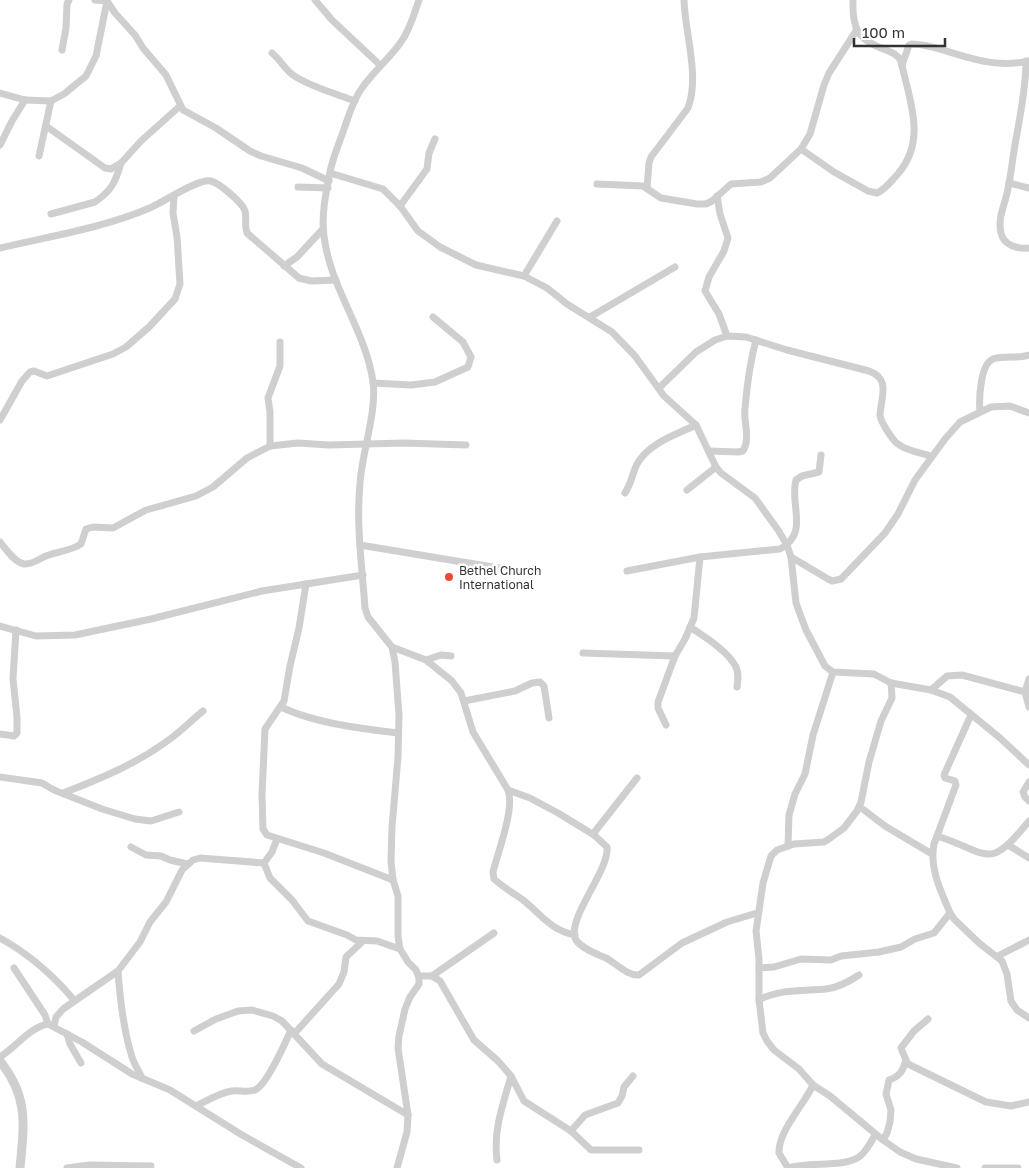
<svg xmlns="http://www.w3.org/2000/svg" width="1029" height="1168" font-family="'Golos Text',sans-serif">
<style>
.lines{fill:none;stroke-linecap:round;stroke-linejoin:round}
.minor{stroke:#cfcfcf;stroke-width:7}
.tertiary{stroke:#cfcfcf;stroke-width:9}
.poi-dot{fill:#e84b35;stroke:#fff;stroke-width:2}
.labels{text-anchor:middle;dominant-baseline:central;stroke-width:5;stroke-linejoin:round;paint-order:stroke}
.poi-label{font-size:12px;fill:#323232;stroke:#fff;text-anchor:start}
</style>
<rect width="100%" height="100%" fill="#fff"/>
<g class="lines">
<g class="minor">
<polyline points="95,0 107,1 115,13 135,35 143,48 166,75 183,110 216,128 250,151 261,156 302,168 329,181"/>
<polyline points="315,0 332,20 380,65"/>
<polyline points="62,50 66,28 67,4 69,0"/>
<path d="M272 53C280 59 285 70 293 75 308 86 337 94 355 101"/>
<path d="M1026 61C1026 87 1021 110 1017 134 1013 152 1012 170 1008 188 1006 203 997 217 1001 233 1004 246 1018 249 1029 248"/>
<path d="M902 65 909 45 912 44C923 44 933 47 943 50 972 59 998 68 1029 61"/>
<polyline points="0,93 25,100 51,101 64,94 86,76 96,56 107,1"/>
<polyline points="46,126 105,168 111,169 121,163 141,141 180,106"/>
<polyline points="0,145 12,121 25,100"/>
<path d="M801 149 834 172 868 191 877 193C886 189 891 181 897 175 928 140 909 100 901 61 897 54 893 53 886 50 858 40 852 30 853 0"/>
<polyline points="39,156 51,101"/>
<polyline points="330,173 383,189 400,206 418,231 440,247 476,265 524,276 547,288 567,304 612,332 635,356 664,396 696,425 716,467 721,473 755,498 778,530 787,545 791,557 796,603 806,630 825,666 833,672 874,674 891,683 931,690 950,697 1000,738 1029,765"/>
<polyline points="1009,183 1029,188"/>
<polyline points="597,184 643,186 661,198 697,204 706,204 712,201 731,184 761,182 770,178 801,149 810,134 824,85 829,73 856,31"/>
<polyline points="298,187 328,188"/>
<path d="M647 188 649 163 651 157 688 108C700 76 685 34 684 0"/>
<polyline points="717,196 720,214 728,238 724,251 709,277 705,291 719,314 727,336"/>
<polyline points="400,206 427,169 429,153 435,139"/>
<path d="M51 214 95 202C112 190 115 183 121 163"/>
<path d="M0 248C51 236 104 228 152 207 165 201 199 178 211 181 219 183 243 203 245 211 247 218 244 225 247 233L299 278 311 281 336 280"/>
<polyline points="284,266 297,257 323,229"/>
<polyline points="524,276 557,221"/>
<polyline points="590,317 675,267"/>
<polyline points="373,383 411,385 435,382 468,367 471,357 463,342 433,317"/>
<path d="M659 388 696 352 715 340 727 336 746 337 787 350 869 371C891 379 881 397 880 415 880 421 893 441 898 444 907 451 921 453 931 456"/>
<path d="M980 411C979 400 980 364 993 359 1004 355 1017 359 1029 355"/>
<polyline points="0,420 22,381 30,372 34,371 47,376 113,354 126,347 149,327 175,299 180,284 177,237 173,213 174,197"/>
<polyline points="270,446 270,412 268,398 280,366 280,342"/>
<path d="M709 451 738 452 743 451C751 438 743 422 745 408 747 385 750 362 756 340"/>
<polyline points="687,490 716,467"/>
<path d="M625 493C632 482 632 474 637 464 649 443 675 435 696 425"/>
<path d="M0 542C6 549 14 562 24 564 32 565 39 559 46 556 58 551 71 551 81 544L86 529 93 527 113 528 146 510 196 496 213 487 247 458 270 446 298 443 329 445 404 443 466 445"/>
<polyline points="360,545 523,572"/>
<polyline points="791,557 828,579 832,581 841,579 885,533 898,514 915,480 945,439 960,422 991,407 1010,406 1029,413"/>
<polyline points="627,571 700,557"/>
<polyline points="306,584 299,628 290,666 284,701 265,729 262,794 263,829 267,835 324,853 393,880"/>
<polyline points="0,626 36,636 75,635 151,619 262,591 363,575"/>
<path d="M690 627C704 636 729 652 736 667 739 674 738 680 737 687"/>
<path d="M392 647 426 660 452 681 461 693 473 732 508 790 530 798 558 813 594 835 607 847C610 870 565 920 576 940 582 949 597 954 606 958 616 963 627 976 639 975L682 943 727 922 757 913"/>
<polyline points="583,653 675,656"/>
<polyline points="426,660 441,655 451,656"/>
<polyline points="1029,679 1025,692 1029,707"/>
<polyline points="891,683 892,698 881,721 869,762 861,802 857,811 844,828 829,839 824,842 794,844 777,850 771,856 763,883 756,931 759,959 759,1000 763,1033 767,1041 774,1050 799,1069 813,1085 830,1096 883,1140 900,1152 916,1159 957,1168"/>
<polyline points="931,690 947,676 962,675 1025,692 1029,689"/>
<polyline points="464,701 515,691 532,683 540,682 544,686 549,718"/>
<path d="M281 707C314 723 363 729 398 733"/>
<path d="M971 715 944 775 945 778 955 781 956 785 934 844C929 868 941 891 950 913L954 919 979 943 1002 961 1007 974 1011 1001 1017 1010 1029 1018"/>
<path d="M666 725 658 708V702L675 656 685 639 694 618 700 557 780 549C810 533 789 504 796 480L802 476 819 472 821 455"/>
<polyline points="0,734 14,736 17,733 17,717 13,679 16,630"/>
<polyline points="0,777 42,783 54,790 102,809 135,819 151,821 179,812"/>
<polyline points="1029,782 1023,792 1025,797 1029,801"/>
<path d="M508 790C515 808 498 852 493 872L494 879C503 887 513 893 523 900 541 914 550 930 575 935"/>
<path d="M63 793C100 779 138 763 170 739 182 730 192 720 203 711"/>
<polyline points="860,807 885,826 932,854"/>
<polyline points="593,834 637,778"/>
<path d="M937 836C990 853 988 872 1029 821"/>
<polyline points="1008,845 1029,858"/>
<polyline points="788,846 789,815 795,794 805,774 813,735 833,672"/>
<polyline points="131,847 146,855 161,856 170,860 187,864"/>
<polyline points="264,863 270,878 292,900 308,921 347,935 356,940 377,941 400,949"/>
<path d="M0 938C29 954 53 975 74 1000"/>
<polyline points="998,956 1029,940"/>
<polyline points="14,968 45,1015 48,1024"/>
<polyline points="759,968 774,967 801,959 831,960 841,956 879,952 901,947 915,939 934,933 950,913"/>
<path d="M118 971C120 999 123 1029 132 1057 134 1064 139 1071 142 1078"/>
<polyline points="419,976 432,976 440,981 474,1040 498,1061 511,1076 524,1101 571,1131 591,1150 639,1150"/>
<polyline points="432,976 494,933"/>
<path d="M759 1000C779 989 804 991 826 989 837 988 850 981 859 975"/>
<polyline points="54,1026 56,1017 63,1009 118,971 140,942 150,922 166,902 182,870 193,860 200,858 264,863 272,852 277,839"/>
<polyline points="194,1031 216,1019 238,1011 252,1010 273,1016 282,1021 322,1064 408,1115"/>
<polyline points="67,1034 70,1044 81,1063"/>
<polyline points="294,1034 339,984 344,972 346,957 363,941"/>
<path d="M0 1057C16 1047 30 1027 48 1024L82 1042 132 1074 170 1090 242 1135 301 1168"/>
<polyline points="906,1060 908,1064 986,1102 1011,1106 1029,1102"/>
<path d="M196 1106C208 1100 219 1093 232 1091 239 1090 248 1093 255 1090 267 1085 285 1043 291 1030"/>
<polyline points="571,1131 585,1115 618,1103 622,1096 624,1087 633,1076"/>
<path d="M883 1140 887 1133 890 1122 891 1110 886 1094 889 1080C900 1076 903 1071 906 1060L901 1048 914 1031 928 1019"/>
<path d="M497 1160C493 1130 503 1105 511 1076"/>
<polyline points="67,1168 89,1165 151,1166"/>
<path d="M397 1168 407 1132 408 1115 398 1048 399 1036 405 1009 410 997 419 984V978L416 970 408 962 400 949 398 936V896L393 880 391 861 392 827 398 757 399 715 395 662 392 647 368 617 365 608C362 566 356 525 360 483 362 452 377 412 373 382 366 331 330 288 324 236 321 216 326 192 330 172 333 157 339 144 344 129 349 115 353 100 362 88 374 71 390 58 401 42 410 30 414 14 419 0"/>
<path d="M788 1168C809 1161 842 1168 859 1157 866 1152 871 1142 875 1135"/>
<path d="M788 1168 779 1153C778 1131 804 1105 813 1085"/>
<polyline points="985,1168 1018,1168"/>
</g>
<path class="tertiary" d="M0 1061C29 1097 24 1125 20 1168"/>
</g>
<circle class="poi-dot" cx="449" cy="577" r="5"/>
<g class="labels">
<g class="poi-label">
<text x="459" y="570">Bethel Church<tspan x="459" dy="14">International</tspan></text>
</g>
</g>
<path d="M854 38v8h91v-8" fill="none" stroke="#323232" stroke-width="2.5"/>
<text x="862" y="38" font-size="15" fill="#323232" stroke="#ffffff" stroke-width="4" paint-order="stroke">100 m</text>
</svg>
